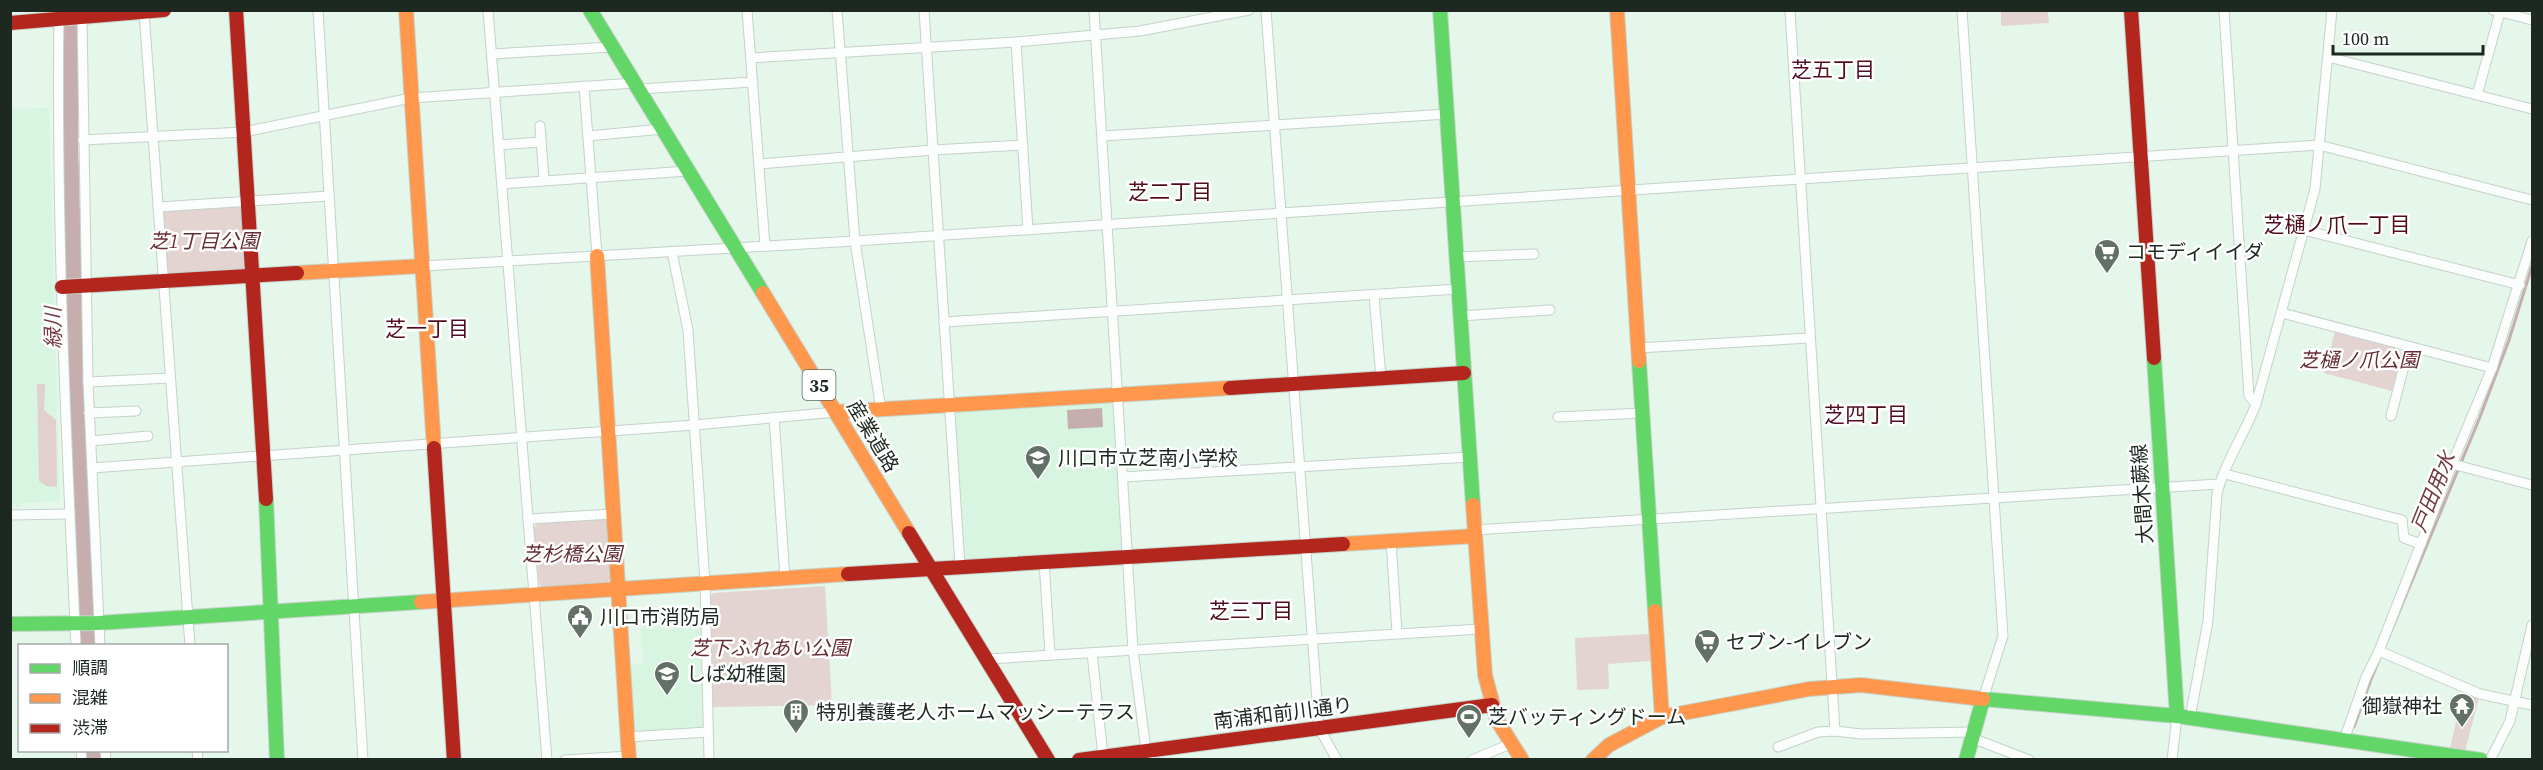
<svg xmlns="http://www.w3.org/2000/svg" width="2543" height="770" font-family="'Source Serif 4','Noto Sans JP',serif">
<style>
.built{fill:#d8f5e2}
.green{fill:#e3d4d2}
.forest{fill:#e1d0ce}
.water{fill:#c6aeae}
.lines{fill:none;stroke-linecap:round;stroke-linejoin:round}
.stream{stroke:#c6aeae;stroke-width:3}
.river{stroke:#c6aeae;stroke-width:18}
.street-casing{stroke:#c5d2c9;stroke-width:11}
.fast-casing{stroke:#c5d2c9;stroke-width:16}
.slow-casing{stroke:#c5d2c9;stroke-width:16}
.jam-casing{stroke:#c5d2c9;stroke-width:16}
.street{stroke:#fbfefc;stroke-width:9}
.fast{stroke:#63d668;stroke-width:14}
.slow{stroke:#ff974d;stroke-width:14}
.jam{stroke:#b3261e;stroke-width:14}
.labels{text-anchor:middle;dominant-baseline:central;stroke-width:5;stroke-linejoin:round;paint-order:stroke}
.shield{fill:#fff;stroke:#606863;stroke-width:1.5}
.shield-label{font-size:18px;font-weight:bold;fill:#1c2820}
.park-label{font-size:20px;font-style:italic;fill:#652d37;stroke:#fff}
.poi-label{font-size:20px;fill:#1c2820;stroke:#fff;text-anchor:start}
.street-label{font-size:20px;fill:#1c2820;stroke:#fff}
.neighbourhood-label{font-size:21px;fill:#500b1e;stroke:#fff}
.water-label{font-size:21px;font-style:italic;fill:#743a43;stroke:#fff}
</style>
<rect width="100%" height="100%" fill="#e5f6eb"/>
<g class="built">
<polygon points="49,108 60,501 25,503 18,507 10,506 10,109"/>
<polygon points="1107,402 1113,406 1121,547 1113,552 969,561 963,556 954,416 959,410"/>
<polygon points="701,619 704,729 634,733 629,664 643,664 640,623"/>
</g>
<g class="green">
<polygon points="2001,11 2048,11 2049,23 2001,26"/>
<polygon points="237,205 242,210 247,267 243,272 170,276 165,270 162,213 165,210"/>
<polygon points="2335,331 2397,347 2402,354 2392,391 2324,373"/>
<polygon points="604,519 607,521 610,579 606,585 544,588 539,584 534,528 537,523"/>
<polygon points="825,586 832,705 713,707 710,596 713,593"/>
<polygon points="1649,634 1651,661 1608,664 1609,689 1577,690 1575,638"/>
<polygon points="2463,692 2479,698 2465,751 2450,748"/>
</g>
<polygon class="forest" points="37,384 45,384 44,410 56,420 57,487 46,486 39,481"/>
<polygon class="water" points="1102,408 1103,427 1068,429 1067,410"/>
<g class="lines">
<polyline class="stream" points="2354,727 2370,682 2480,417 2509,340 2532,266"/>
<g class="river">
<polyline points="70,10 69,141 76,395 88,646"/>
<polyline points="94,750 94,760"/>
</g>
<defs>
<g id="street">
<path d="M59 10C56 222 66 434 76 646"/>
<polyline points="318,10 363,760"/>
<polyline points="488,10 547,760"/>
<polyline points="747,10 765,246"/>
<polyline points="837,10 855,241 881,410"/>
<polyline points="924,10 960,567"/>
<polyline points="1094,10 1133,650 1146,750 1151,760"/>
<polyline points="1266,10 1319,728 1337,760"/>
<polyline points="1790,10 1835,731"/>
<polyline points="1962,10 2003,636 1983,699"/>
<polyline points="2224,10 2249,396 2256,404"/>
<polyline points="2493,10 2532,20"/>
<polyline points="144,12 190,646"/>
<polyline points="82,17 88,382 100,646"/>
<polyline points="1016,42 1028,230"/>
<polyline points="492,54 612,47"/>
<polyline points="2328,57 2532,109"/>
<polyline points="751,58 1016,42 1140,31 1249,10"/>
<polyline points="584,86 597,256"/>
<polyline points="639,89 753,82"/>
<polyline points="2477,95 2500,12"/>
<polyline points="540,126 544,180"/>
<polyline points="588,136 663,129"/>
<polyline points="1103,136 1447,114"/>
<polyline points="83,140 244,132 411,98 635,83"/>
<polyline points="499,145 541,142"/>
<polyline points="759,164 933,150 1023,145"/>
<polyline points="502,184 688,171"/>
<polyline points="158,207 329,196"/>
<polyline points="2304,230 2520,285"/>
<polyline points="672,252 688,330 705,583 709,760"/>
<polyline points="1456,257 1534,254"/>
<polyline points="422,266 855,241 2319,145 2532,200"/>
<polyline points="1374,295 1381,378"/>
<polyline points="2282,313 2492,368"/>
<polyline points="1460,316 1550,310"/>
<polyline points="944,322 1459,289"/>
<polyline points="1638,348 1810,338"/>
<polyline points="88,382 170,378"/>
<polyline points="89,413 136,411"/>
<polyline points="2391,416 2409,347"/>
<polyline points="774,417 785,578"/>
<polyline points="1558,417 1643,413"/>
<polyline points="91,441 148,436"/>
<polyline points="2452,464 2532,485"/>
<polyline points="92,468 695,425 836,412"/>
<polyline points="2225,474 2402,520 2404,538 2421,544"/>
<polyline points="1123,477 1470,457"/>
<polyline points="10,515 69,514"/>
<polyline points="528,519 612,514"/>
<polyline points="1474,530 2219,484"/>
<polyline points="1391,541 1397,633"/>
<polyline points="1044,561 1050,655"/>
<polyline points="2379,651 2480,694 2532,705"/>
<polyline points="1092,653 1103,756"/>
<polyline points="988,659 1481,629"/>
<path d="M2190 718 2208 621 2217 494C2223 466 2245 433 2256 404L2315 189 2332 10"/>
<polyline points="627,737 708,732"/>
<polyline points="1972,738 2029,760"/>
<polyline points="2344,740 2366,677 2379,651 2452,464 2492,368 2532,241"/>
<polyline points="1778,747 1818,732 1835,731 1861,734 1974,732"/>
<polyline points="81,750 82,760"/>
<polyline points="105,750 106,760"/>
<polyline points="197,750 198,760"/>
<polyline points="565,760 629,756"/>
<polyline points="1472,760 1510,744"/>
<polyline points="2172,760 2177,716"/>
<polyline points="2490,760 2510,721 2532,625"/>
</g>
<g id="fast">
<polyline points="590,10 763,293"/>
<polyline points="1440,10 1473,505"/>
<polyline points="2154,358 2177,716"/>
<polyline points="1639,361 1655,611"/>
<polyline points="266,499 277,760"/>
<polyline points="10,624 98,623 421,602"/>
<polyline points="1966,760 1983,699 2177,716 2481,760"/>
</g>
<g id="slow">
<polyline points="406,10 434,448"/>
<polyline points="1617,10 1639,361"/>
<polyline points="597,256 629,760"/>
<polyline points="297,273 422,266"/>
<polyline points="763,293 909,533"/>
<polyline points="836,412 1230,388"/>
<polyline points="1473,505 1485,675 1497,720 1522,760"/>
<polyline points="1343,544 1475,536"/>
<polyline points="421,602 848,574"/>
<polyline points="1655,611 1662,717"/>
<polyline points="1593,760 1609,745 1662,717 1809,689 1861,685 1983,699"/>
</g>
<g id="jam">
<polyline points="236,10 266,499"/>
<polyline points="2131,10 2154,358"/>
<polyline points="10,23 164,10"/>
<polyline points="62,287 297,273"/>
<polyline points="1230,388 1464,373"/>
<polyline points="434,448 454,760"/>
<polyline points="909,533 1048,760"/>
<polyline points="848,574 1343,544"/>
<polyline points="1079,760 1492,705"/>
</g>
</defs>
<use href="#street" class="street-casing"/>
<use href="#fast" class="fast-casing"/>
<use href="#slow" class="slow-casing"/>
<use href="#jam" class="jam-casing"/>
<use href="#street" class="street"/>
<use href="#fast" class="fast"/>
<use href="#slow" class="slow"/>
<use href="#jam" class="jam"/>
</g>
<defs>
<symbol id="supermarket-pin" viewBox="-11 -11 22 30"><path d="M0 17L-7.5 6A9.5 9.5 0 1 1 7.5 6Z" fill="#627067" stroke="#fff"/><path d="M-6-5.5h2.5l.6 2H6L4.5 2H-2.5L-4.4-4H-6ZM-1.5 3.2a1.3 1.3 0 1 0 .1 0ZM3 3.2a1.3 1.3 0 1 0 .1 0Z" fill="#fff"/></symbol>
<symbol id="school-pin" viewBox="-11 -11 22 30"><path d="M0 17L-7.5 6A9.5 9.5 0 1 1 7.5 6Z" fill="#627067" stroke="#fff"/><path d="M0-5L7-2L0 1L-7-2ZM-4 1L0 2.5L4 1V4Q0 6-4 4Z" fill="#fff"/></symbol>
<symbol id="civic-pin" viewBox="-11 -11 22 30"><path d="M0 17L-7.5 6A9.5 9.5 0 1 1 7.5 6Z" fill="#627067" stroke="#fff"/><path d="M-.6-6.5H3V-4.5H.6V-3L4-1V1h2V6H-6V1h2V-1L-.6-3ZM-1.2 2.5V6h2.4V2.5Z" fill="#fff"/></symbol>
<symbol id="temple-pin" viewBox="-11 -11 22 30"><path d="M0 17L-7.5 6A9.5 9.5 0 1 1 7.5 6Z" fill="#627067" stroke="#fff"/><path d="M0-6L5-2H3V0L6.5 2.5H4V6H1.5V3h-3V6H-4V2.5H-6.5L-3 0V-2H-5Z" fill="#fff"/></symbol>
<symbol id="building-pin" viewBox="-11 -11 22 30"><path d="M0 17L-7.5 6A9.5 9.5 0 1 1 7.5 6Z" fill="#627067" stroke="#fff"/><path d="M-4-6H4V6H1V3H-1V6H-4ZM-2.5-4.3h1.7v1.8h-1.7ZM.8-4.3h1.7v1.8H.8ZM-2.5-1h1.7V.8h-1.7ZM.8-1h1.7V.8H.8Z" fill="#fff"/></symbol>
<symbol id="stadium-pin" viewBox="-11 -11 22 30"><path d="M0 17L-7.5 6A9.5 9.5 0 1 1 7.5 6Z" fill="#627067" stroke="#fff"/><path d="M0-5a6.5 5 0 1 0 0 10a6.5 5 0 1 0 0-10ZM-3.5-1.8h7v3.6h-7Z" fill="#fff"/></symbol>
</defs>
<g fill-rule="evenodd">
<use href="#supermarket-pin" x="2092" y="237" width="30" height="40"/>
<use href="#school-pin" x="1023" y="443" width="30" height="40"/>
<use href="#civic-pin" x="565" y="602" width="30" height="40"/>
<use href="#supermarket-pin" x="1692" y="627" width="30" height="40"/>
<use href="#school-pin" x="652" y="659" width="30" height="40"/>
<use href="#temple-pin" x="2447" y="691" width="30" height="40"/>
<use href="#building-pin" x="781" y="697" width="30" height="40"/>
<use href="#stadium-pin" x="1454" y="702" width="30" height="40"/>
</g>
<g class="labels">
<rect class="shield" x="802.5" y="370" width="33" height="30" rx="4.5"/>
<g class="shield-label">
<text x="819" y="385">35</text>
</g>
<g class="park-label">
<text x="204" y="241">芝1丁目公園</text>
<text x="2359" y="360">芝樋ノ爪公園</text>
<text x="572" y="554">芝杉橋公園</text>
<text x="770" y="648">芝下ふれあい公園</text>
</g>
<g class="poi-label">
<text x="2126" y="252">コモディイイダ</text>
<text x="1058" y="458">川口市立芝南小学校</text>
<text x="600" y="617">川口市消防局</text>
<text x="1726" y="642">セブン-イレブン</text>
<text x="686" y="674">しば幼稚園</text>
<text x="2442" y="706" text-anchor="end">御嶽神社</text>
<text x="816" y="712">特別養護老人ホームマッシーテラス</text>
<text x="1488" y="717">芝バッティングドーム</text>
</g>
<g class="street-label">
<text transform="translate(873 436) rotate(59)">産業道路</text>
<text transform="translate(2142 494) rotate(-94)">大間木蕨線</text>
<text transform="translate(1283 713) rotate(-7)">南浦和前川通り</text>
</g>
<g class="neighbourhood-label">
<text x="1833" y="69">芝五丁目</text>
<text x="1170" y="191">芝二丁目</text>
<text x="2337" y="224">芝樋ノ爪一丁目</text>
<text x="427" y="328">芝一丁目</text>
<text x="1866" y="414">芝四丁目</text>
<text x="1251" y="610">芝三丁目</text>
</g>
<g class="water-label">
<text transform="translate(53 328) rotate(-91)">緑川</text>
<text transform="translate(2433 492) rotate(-68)">戸田用水</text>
</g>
</g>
<rect width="2543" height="770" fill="none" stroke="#1c2820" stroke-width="24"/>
<rect x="18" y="644" width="210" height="108" fill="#ffffff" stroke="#a4a9a6" stroke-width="1.5"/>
<rect x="30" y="664" width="30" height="9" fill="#63d668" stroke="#a4a9a6" stroke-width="1.5"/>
<text x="72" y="674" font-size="18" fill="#1c2820">順調</text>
<rect x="30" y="694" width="30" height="9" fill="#ff974d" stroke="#a4a9a6" stroke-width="1.5"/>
<text x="72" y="704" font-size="18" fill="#1c2820">混雑</text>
<rect x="30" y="724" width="30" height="9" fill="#b3261e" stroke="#a4a9a6" stroke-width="1.5"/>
<text x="72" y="734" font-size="18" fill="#1c2820">渋滞</text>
<path d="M2333 45v9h150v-9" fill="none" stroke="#1c2820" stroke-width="3"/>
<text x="2342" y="45" font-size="18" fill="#1c2820" stroke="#ffffff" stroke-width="4.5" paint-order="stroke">100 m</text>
</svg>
